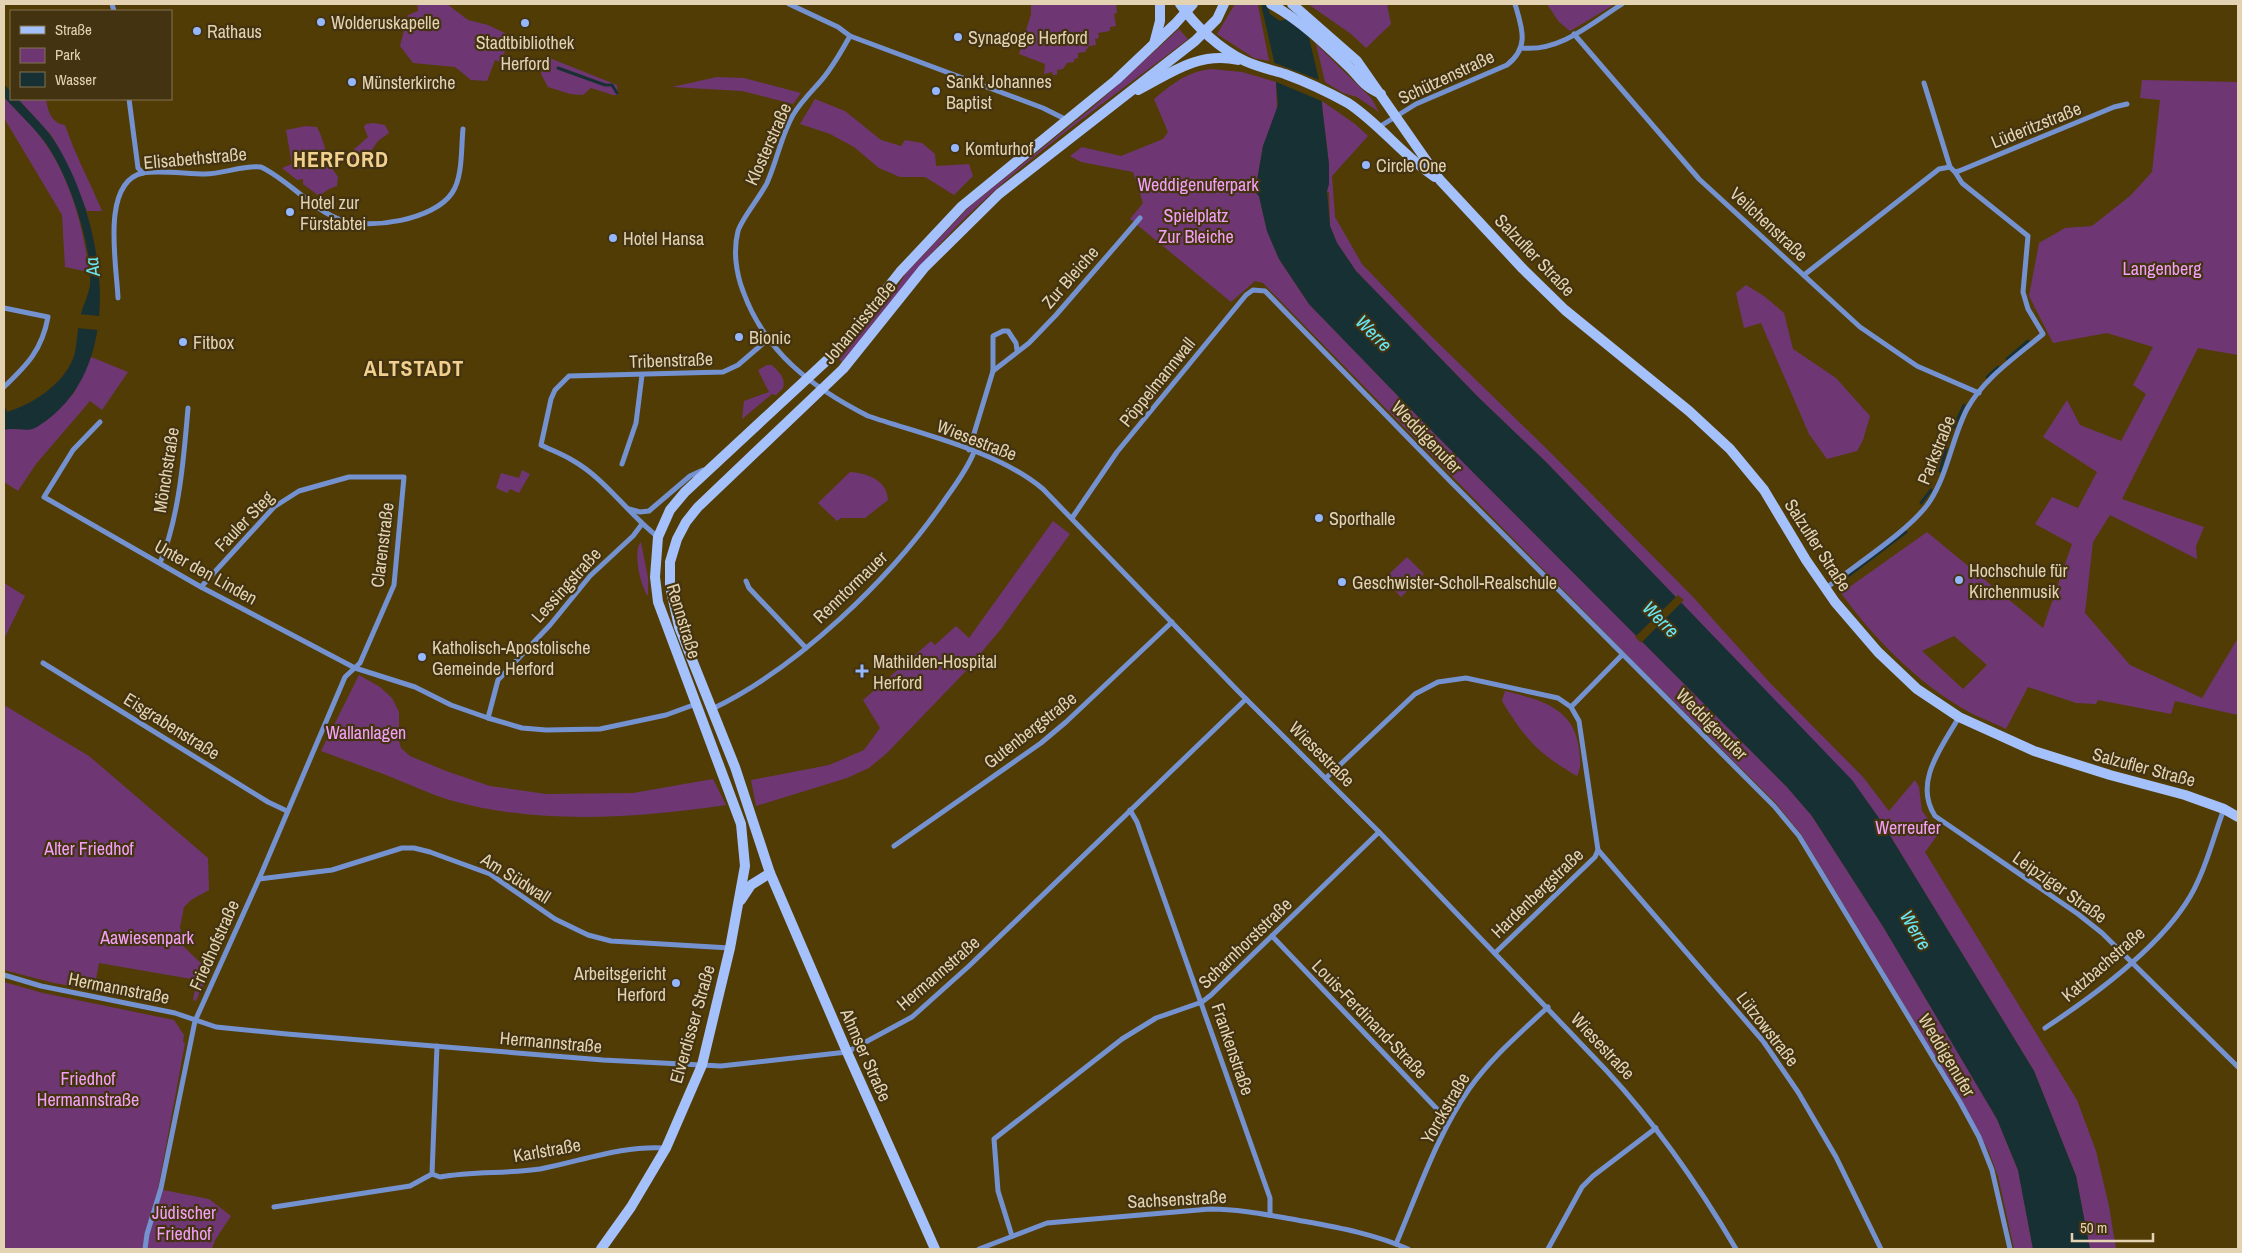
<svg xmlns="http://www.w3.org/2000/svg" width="2242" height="1253" font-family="'Archivo Narrow',sans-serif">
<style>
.green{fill:#6e3773;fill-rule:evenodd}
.water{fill:#173033}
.pier{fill:#523c05}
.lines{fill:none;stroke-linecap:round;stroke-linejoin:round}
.stream{stroke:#173033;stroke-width:3}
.street{stroke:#7592d0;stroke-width:5}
.secondary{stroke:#a5c1fc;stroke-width:10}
.poi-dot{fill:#95b7fd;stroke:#433310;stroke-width:2}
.labels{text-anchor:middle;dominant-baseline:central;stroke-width:4.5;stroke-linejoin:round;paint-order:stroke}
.poi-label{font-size:18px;fill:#e3d3b3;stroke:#433310;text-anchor:start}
.street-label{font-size:18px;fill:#e3d3b3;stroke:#433310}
.park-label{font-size:18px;fill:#f4a0fa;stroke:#433310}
.water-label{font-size:19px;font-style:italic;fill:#68e7f4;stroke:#433310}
.district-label{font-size:22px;font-weight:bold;letter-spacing:1px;fill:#f1d08f;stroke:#433310}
</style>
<rect width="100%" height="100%" fill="#523c05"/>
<g class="green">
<polygon points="417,4 447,4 468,20 488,25 511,36 501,62 495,60 487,81 471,80 455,67 413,63 400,46 408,15 418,11"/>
<polygon points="1031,4 1116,4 1117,13 1114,14 1116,26 1110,27 1110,31 1098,33 1099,38 1095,39 1096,45 1089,46 1085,52 1078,53 1078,58 1074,59 1074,62 1067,63 1063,69 1057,70 1057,75 1053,75 1052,72 1044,74 1045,64 1019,54 1031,14"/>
<polygon points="1235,4 1258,5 1269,61 1254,58 1217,34"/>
<polygon points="1308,4 1387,4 1391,24 1366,48 1351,34"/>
<polygon points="1547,4 1615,4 1570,31 1559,22"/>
<path d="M1179 29 1188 39C1113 97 1033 152 965 218 920 262 882 313 842 362L839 360 894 293 906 273 969 207 1092 108Z"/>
<polygon points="1316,44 1371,98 1379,112 1357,97 1343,93 1325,82"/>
<polygon points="547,57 617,85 618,95 613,95 591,88 583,95 570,94 548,87 541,74"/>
<path d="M1211 69 1242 72 1276 82 1277 114 1263 146 1255 192 1259 196 1267 231 1279 259 1309 304 1431 430 1787 787 1812 816 1884 928 1997 1119 2018 1170 2033 1249H2014L1998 1176 1989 1152 1961 1099 1801 834 1775 802 1631 659 1263 283 1255 281 1231 302 1130 219 1143 203 1133 172 1081 162 1070 156 1082 147 1121 156 1163 139 1168 132 1154 99C1172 84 1187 72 1211 69Z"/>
<polygon points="717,77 744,78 801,93 793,104 742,91 672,87"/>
<path d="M2142 80 2238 82V355L2198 348 2122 499 2204 527 2196 546 2197 559 2110 515 2093 542 2085 613 2130 665 2202 698 2238 638V715L2175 701 2171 714 2098 700 2096 704 2076 703 2028 687 2006 729C1990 721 1972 715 1957 705 1912 677 1873 637 1841 593L1927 532 2043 628 2072 544 2035 524 2052 497 2078 508 2097 472 2043 437 2067 400 2080 425 2121 441 2146 394 2133 385 2153 347 2107 333 2053 343 2029 296 2039 243 2065 228 2092 226 2130 196 2152 172 2160 100 2140 98ZM1954 636 1987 665 1963 689 1922 651Z"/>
<path d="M4 97C18 113 36 128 47 146 71 181 84 230 89 272L65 267 62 215 4 118Z"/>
<path d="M18 99H46C48 111 51 123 65 125 75 155 90 182 102 211H87L58 147 51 135Z"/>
<polygon points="815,99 845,111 881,140 901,146 905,140 922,143 935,154 936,166 969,164 973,176 954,195 925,177 900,177 879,168 854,147 830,134 800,124"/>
<path d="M1322 101 1355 124 1368 136 1332 176 1335 217 1362 264 1429 334 1554 456 1694 598 1771 684 1863 777 1889 811 1915 780 1919 787 1922 811 1939 833 1925 852 2077 1100 2096 1151 2109 1206 2116 1249H2090L2076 1176 2034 1071 1881 821 1852 781 1546 462 1478 397 1356 271 1337 243 1330 226 1329 192H1327C1333 162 1323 131 1322 101Z"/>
<polygon points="373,123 385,125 389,133 378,141 361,165 354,164 351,152 368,137 364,127 366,124"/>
<path d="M306 126 317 127C326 144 326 162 338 177L337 186 329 189 319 196 303 184V179L297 180 282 168 292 164 286 130Z"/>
<polygon points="1746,285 1764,296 1784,313 1793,349 1836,378 1870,416 1863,440 1857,451 1827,459 1809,434 1761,323 1744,328 1736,293"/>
<polygon points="91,357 128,372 102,410 90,401 36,464 18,491 4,482 4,430 10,428 29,429 74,393"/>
<path d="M767 365H772C779 372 786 378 783 388L776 395 772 394 742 419 744 401 769 392 758 370Z"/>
<polygon points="522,470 530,474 519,493 510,489 507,493 496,488 501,473 519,478"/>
<path d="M850 472C867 473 887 480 888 500L865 518H841L837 521 818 503Z"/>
<polygon points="1053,521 1070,534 1001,629 965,672 887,753 869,768 847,778 756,806 751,780 829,765 864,750 880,728 863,700 931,641 935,645 956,626 969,638"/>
<path d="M641 542 648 578V596C641 588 632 551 641 542Z"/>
<polygon points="1407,557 1424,574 1401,597 1384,579"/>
<polygon points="4,583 25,596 4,639"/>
<path d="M359 675 380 687 392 698 399 712V741L401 748 410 756 446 771 490 786 546 794 633 793 713 779 726 805C637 818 540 825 453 801 429 794 409 784 386 775 364 767 343 759 321 751Z"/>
<path d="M1505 691C1540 700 1574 707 1579 749 1580 759 1582 766 1577 776 1539 754 1525 739 1502 701Z"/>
<polygon points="4,705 89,756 208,858 209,890 191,900 184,907 180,927 184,947 209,971 196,1001 193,1000 197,980 99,963 94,990 54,983 4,970"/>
<polygon points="4,982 43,993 174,1020 184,1035 183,1042 185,1043 158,1189 209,1199 231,1216 215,1240 212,1249 4,1249"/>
</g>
<g class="water">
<polygon points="1261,4 1267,4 1270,14 1280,21 1287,19 1301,4 1319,80 1329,165 1329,184 1327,191 1330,226 1337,243 1356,271 1478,397 1546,462 1852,780 1881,821 2034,1071 2076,1176 2090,1249 2033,1249 2018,1170 1997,1119 1884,928 1812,816 1787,787 1431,430 1309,304 1279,259 1267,231 1259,196 1255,192 1263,146 1278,105 1274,61"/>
<path d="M4 84 11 92V99H18C31 114 47 128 57 145 105 224 130 370 37 427 28 433 14 427 4 430V404L7 412C33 404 62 385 73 359 77 348 77 333 79 322 81 309 88 298 90 285 93 247 69 177 47 145 35 128 18 113 4 97Z"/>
</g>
<g class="pier">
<polygon points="1272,62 1322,81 1324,102 1274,81"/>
<polygon points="78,314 100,316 99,330 76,328"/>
<polygon points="1678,595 1684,600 1641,643 1635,637"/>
</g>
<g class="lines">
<g class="stream">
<polyline points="558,68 605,85 612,85 617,93"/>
<polyline points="2007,359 2028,341"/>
<polyline points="1987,377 1998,367"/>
<polyline points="1954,427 1964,405"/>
<polyline points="1940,471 1946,449"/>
<polyline points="1921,503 1931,490"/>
<polyline points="1844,579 1906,532"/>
</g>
<g class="street">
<polyline points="112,4 114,11"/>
<polyline points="789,4 838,27 850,36 1043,108 1067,120"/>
<polyline points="1574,34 1699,179 1860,327 1917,366 1979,393"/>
<path d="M850 36C841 52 832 69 819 83 809 94 800 103 793 115 781 136 777 161 767 183 760 197 742 218 738 231 733 250 736 273 743 291 765 352 811 387 868 416 924 435 998 451 1043 489L1238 691 1379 832 1605 1069C1656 1124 1698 1184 1736 1249"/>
<path d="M1522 48C1560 52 1592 23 1622 4"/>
<polyline points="1924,83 1950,167"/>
<polyline points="129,99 138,168 143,173"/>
<path d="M1379 127 1416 104 1507 65C1530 47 1522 28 1515 4"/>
<polyline points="1804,275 1939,169 1950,167 1955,172 1959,171 2114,107 2127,104"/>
<path d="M118 298C117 267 100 182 143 173 158 170 188 174 205 174 223 174 243 165 261 167 290 181 311 209 341 220 370 230 434 220 452 193 463 177 461 148 463 129"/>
<path d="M4 308 48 317C42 350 27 365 4 387"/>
<polyline points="993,371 1029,343 1056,315 1140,218"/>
<polyline points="100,422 73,450 44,497 201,587 355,668 415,687 451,705 488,718 522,728 546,730 600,729 666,715 696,704"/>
<polyline points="969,450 993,371 993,336 1003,331 1008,331 1016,343 1017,350"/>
<polyline points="622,464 636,423 642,375"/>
<polyline points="629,509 640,512 649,511 690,476 703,470"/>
<polyline points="1072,518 1117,452 1246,295 1253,290 1265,291 1451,482 1774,806 1799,836 1960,1102 1979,1137 1992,1170 2010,1249"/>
<path d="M658 537C628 514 606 479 572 460 562 454 551 450 541 445L551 399 555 390 569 376 723 372 738 365 767 340"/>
<path d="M160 563C179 518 184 457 188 408"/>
<polyline points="746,581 749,588 806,648"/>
<path d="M1825 589C1854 566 1912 529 1930 501 1948 473 1952 438 1967 409 1984 378 2017 356 2043 334L2028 309 2023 292 2028 236 1962 183 1955 172"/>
<polyline points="43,663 268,802 287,811"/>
<polyline points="1571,707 1622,655"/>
<path d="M712 709C798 668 891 578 944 501 955 485 967 470 974 452"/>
<path d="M1959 717C1942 747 1913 782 1935 816L2078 914 2102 933 2238 1067"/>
<polyline points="488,718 498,680 550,625 590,576 633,536 642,524"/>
<polyline points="1326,778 1415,694 1438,682 1466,678 1558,698 1571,707 1579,721 1598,850 1595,857 1495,953"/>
<polyline points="1130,810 1137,822 1270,1198 1270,1215"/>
<polyline points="894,846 1041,743 1066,722 1172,622"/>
<polyline points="1598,850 1763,1041 1798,1092 1836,1157 1881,1249"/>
<polyline points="259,879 332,870 402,848 414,848 430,852 490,874 555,919 588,935 611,941 730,948"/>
<polyline points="1272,936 1436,1108 1451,1118"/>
<polyline points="4,975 41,986 175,1013 216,1027 287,1034 603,1060 721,1066 847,1052 912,1017 969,966 1246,699"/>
<path d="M2045 1028C2095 995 2174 937 2198 881 2209 858 2215 832 2224 809"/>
<path d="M432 1174 440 1177C473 1171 507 1174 540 1169 582 1161 622 1145 666 1148"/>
<polyline points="274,1207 410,1186 432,1174 437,1046"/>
<polyline points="1012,1236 998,1191 994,1139 1122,1039 1156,1018 1202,1002 1211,995 1379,832"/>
<path d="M1396 1244C1418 1192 1437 1135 1469 1089 1491 1058 1520 1033 1548 1007"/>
<polyline points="145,1249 147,1234 161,1188 195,1021 259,879 345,677 360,663 394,585 404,477 349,477 299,491 274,507 201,587"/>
<path d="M979 1249 1047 1223 1210 1209C1239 1209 1268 1215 1297 1220 1335 1227 1372 1233 1408 1249"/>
<polyline points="1548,1249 1582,1187 1593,1176 1656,1128"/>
</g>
<g class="secondary">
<path d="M1180 4C1196 27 1220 49 1245 61 1258 67 1272 70 1285 74 1307 82 1328 92 1348 103 1380 124 1403 156 1435 177"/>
<path d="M1271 4C1300 20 1326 45 1349 67 1362 80 1363 86 1381 94"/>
<polyline points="1292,4 1357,61 1440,180 1523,269 1565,310 1689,411 1730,449 1764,490 1806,560 1835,602 1878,652 1917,689 1959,717 2034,751 2110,775 2185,795 2224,809 2238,817"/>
<polyline points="1154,44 1160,21 1160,4"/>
<path d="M1138 90C1171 73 1199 51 1238 60"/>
<polyline points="741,900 751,885 770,873"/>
<polyline points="601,1249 631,1207 666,1148 702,1065 730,948 745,866 741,824 658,602 655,577 658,537 670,510 685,492 838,350 900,272 962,206 1116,80 1175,24 1193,4"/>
<polyline points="935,1249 847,1052 770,873 735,767 679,627 670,586 670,562 677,539 686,522 698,507 843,369 924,268 999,194 1195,41 1217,19 1224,4"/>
</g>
</g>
<g class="poi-dot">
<circle cx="321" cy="22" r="5"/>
<circle cx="525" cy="23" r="5"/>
<circle cx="197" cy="31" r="5"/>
<circle cx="958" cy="37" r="5"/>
<circle cx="352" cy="82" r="5"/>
<circle cx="936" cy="91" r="5"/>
<circle cx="955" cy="148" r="5"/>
<circle cx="1366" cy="165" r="5"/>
<circle cx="290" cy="212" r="5"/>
<circle cx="613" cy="238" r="5"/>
<circle cx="739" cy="337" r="5"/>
<circle cx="183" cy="342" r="5"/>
<circle cx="1319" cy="518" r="5"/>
<circle cx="1959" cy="580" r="5"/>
<circle cx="1342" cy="582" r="5"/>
<circle cx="422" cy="657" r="5"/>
<path d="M859.5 663.5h5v5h5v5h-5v5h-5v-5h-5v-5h5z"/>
<circle cx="676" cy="983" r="5"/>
</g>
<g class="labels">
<g class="poi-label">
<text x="331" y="22">Wolderuskapelle</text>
<text x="207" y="31">Rathaus</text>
<text x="968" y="37">Synagoge Herford</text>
<text x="525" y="42" text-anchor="middle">Stadtbibliothek<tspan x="525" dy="21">Herford</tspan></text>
<text x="946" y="81">Sankt Johannes<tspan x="946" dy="21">Baptist</tspan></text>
<text x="362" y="82">Münsterkirche</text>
<text x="965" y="148">Komturhof</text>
<text x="1376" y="165">Circle One</text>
<text x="300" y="202">Hotel zur<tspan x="300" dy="21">Fürstabtei</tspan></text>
<text x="623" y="238">Hotel Hansa</text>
<text x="749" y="337">Bionic</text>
<text x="193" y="342">Fitbox</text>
<text x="1329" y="518">Sporthalle</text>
<text x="1969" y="570">Hochschule für<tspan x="1969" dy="21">Kirchenmusik</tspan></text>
<text x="1352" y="582">Geschwister-Scholl-Realschule</text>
<text x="432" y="647">Katholisch-Apostolische<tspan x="432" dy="21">Gemeinde Herford</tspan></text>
<text x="873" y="661">Mathilden-Hospital<tspan x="873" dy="21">Herford</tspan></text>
<text x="666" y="973" text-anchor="end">Arbeitsgericht<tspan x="666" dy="21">Herford</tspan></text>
</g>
<g class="street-label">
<text transform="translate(1446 77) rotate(-25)">Schützenstraße</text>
<text transform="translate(2036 125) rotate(-22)">Lüderitzstraße</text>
<text transform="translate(768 144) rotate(-66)">Klosterstraße</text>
<text transform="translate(195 158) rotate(-5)">Elisabethstraße</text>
<text transform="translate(1769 224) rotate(43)">Veilchenstraße</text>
<text transform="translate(1535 255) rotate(46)">Salzufler Straße</text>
<text transform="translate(1070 277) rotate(-49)">Zur Bleiche</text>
<text transform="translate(859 322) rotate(-50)">Johannisstraße</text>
<text transform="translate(671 360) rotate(-2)">Tribenstraße</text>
<text transform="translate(1157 382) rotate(-51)">Pöppelmannwall</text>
<text transform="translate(1427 437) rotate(46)">Weddigenufer</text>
<text transform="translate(977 440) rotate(21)">Wiesestraße</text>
<text transform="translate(1936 450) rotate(-68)">Parkstraße</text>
<text transform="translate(166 470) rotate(-81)">Mönchstraße</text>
<text transform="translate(244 521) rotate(-46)">Fauler Steg</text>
<text transform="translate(382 545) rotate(-83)">Clarenstraße</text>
<text transform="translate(1818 545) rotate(57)">Salzufler Straße</text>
<text transform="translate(206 572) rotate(29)">Unter den Linden</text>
<text transform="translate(566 585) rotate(-48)">Lessingstraße</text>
<text transform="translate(850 587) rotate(-44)">Renntormauer</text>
<text transform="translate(684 621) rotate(73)">Rennstraße</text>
<text transform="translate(1712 724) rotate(45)">Weddigenufer</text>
<text transform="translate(172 726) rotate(32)">Eisgrabenstraße</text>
<text transform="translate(1030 730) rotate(-38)">Gutenbergstraße</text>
<text transform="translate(1322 754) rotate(45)">Wiesestraße</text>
<text transform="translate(2144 767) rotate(15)">Salzufler Straße</text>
<text transform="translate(516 878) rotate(32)">Am Südwall</text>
<text transform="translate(2060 887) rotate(35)">Leipziger Straße</text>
<text transform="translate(1537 893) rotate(-44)">Hardenbergstraße</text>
<text transform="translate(1245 943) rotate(-44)">Scharnhorststraße</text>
<text transform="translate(214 945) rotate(-66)">Friedhofstraße</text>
<text transform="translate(2103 964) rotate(-41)">Katzbachstraße</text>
<text transform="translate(938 973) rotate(-41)">Hermannstraße</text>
<text transform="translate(119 988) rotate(11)">Hermannstraße</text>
<text transform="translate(1370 1019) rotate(46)">Louis-Ferdinand-Straße</text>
<text transform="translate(692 1024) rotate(-74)">Elverdisser Straße</text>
<text transform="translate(1768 1029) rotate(52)">Lützowstraße</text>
<text transform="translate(551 1042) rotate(5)">Hermannstraße</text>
<text transform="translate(1603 1046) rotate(47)">Wiesestraße</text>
<text transform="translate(1233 1049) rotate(71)">Frankenstraße</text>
<text transform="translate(866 1055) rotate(66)">Ahmser Straße</text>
<text transform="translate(1947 1055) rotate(59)">Weddigenufer</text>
<text transform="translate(1445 1108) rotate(-60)">Yorckstraße</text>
<text transform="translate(547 1150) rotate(-10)">Karlstraße</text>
<text transform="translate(1177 1199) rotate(-3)">Sachsenstraße</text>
</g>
<g class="park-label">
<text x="1198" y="184">Weddigenuferpark</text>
<text x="1196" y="215">Spielplatz<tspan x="1196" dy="21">Zur Bleiche</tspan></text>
<text x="2162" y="268">Langenberg</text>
<text x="366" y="732">Wallanlagen</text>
<text x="1908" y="827">Werreufer</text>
<text x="89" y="848">Alter Friedhof</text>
<text x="147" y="937">Aawiesenpark</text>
<text x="88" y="1078">Friedhof<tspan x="88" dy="21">Hermannstraße</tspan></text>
<text x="184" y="1212">Jüdischer<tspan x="184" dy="21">Friedhof</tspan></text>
</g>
<g class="water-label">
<text transform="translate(92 267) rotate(-97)">Aa</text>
<text transform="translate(1374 333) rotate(45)">Werre</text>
<text transform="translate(1661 619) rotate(45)">Werre</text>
<text transform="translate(1916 930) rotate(59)">Werre</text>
</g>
<g class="district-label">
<text x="341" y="159">HERFORD</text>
<text x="414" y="368">ALTSTADT</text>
</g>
</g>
<rect width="2242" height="1253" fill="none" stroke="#e3d3b3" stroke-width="10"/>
<rect x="10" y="10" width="162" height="90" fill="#433310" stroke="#837351"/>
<rect x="20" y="26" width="25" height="8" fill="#a5c1fc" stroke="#837351"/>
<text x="55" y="35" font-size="15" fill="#e3d3b3">Straße</text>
<rect x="20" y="48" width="25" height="15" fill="#6e3773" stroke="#837351"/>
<text x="55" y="60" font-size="15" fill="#e3d3b3">Park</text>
<rect x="20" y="72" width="25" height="15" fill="#173033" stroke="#837351"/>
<text x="55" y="85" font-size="15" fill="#e3d3b3">Wasser</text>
<path d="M2072 1233v8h81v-8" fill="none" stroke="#e3d3b3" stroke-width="2.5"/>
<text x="2080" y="1233" font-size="15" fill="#e3d3b3" stroke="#433310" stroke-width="4" paint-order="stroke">50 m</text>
</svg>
